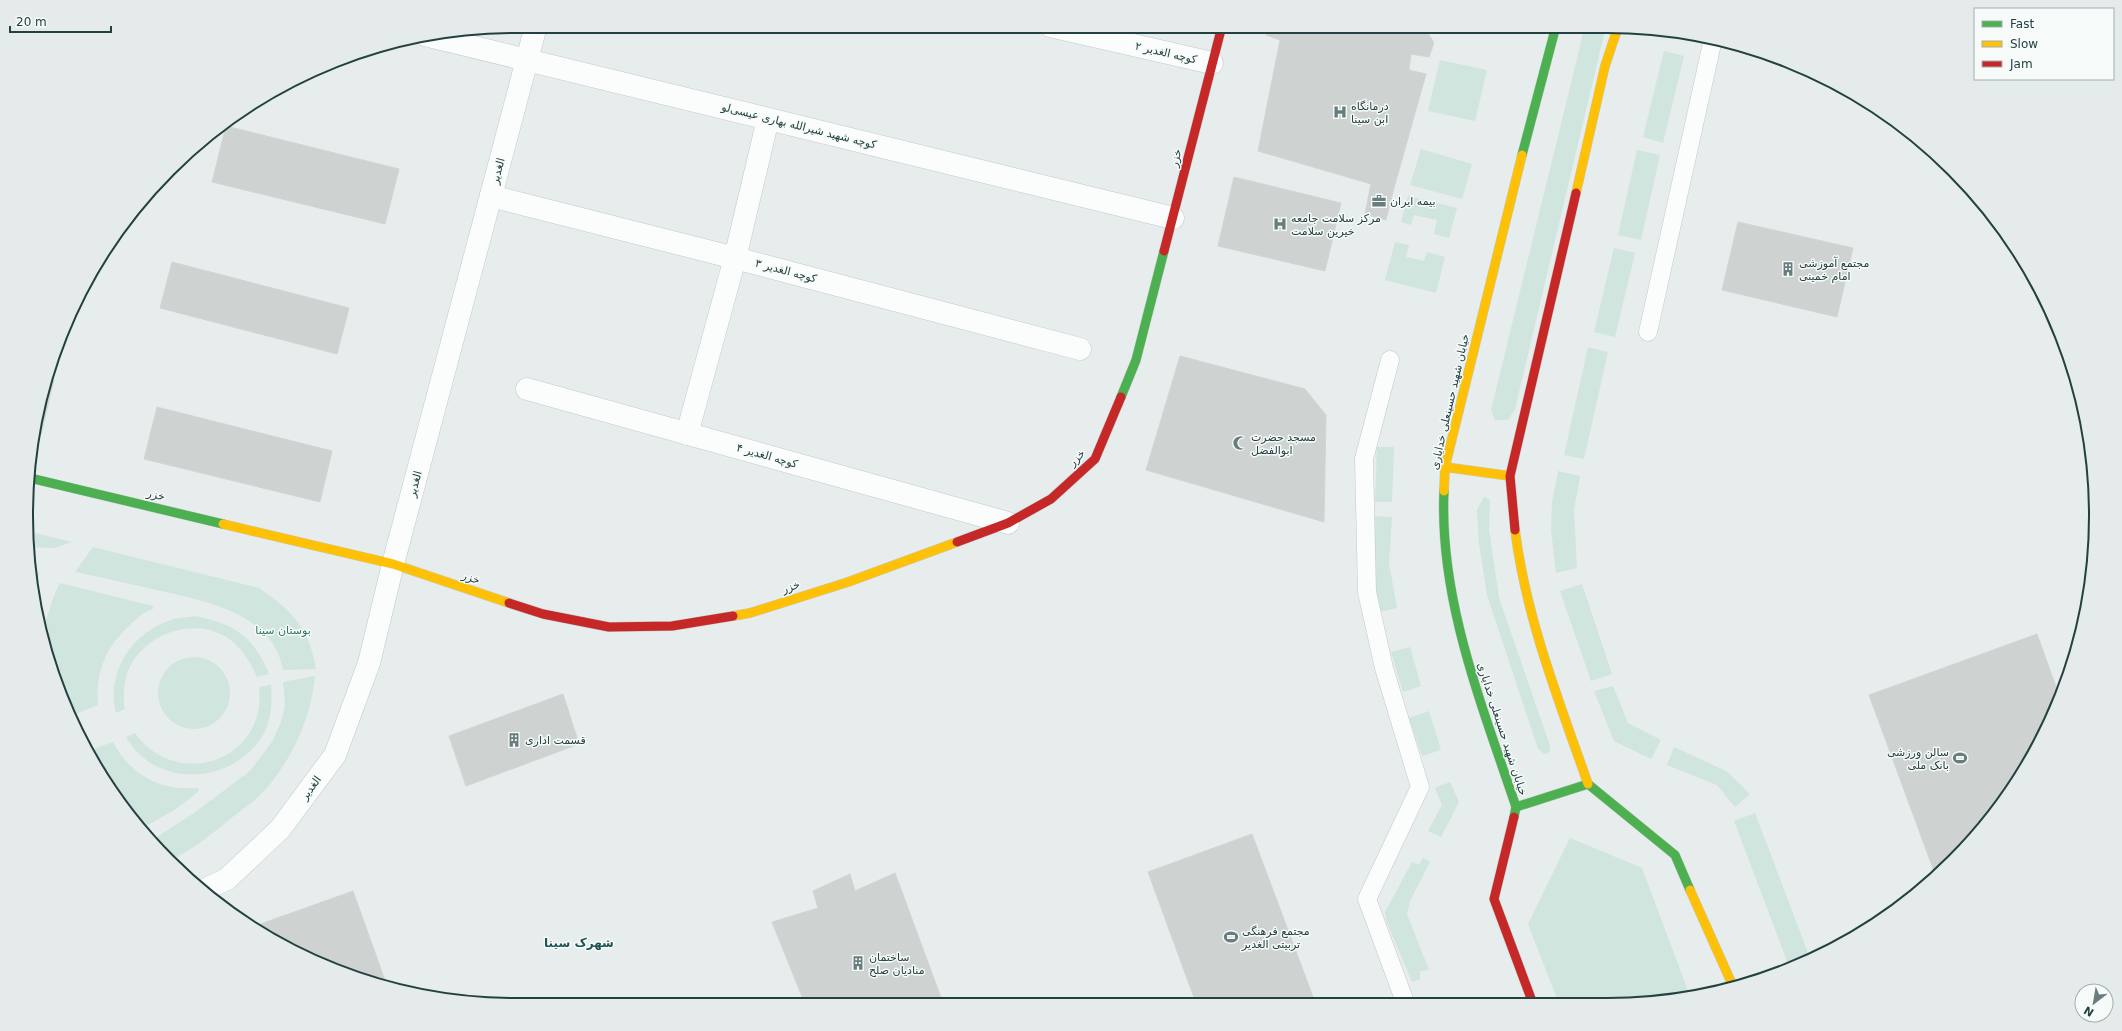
<svg xmlns="http://www.w3.org/2000/svg" width="2122" height="1031" font-family="'DejaVu Sans',Vazirmatn,sans-serif">
<style>
.green{fill:#d0e5dd}
.building{fill:#ced3d2;stroke:#d0d5d5}
.lines{fill:none;stroke-linecap:round;stroke-linejoin:round}
.lane-casing{stroke:#c4c9c9;stroke-width:19}
.street-casing{stroke:#c4c9c9;stroke-width:23}
.fast-casing{stroke:#c2cac9;stroke-width:10}
.slow-casing{stroke:#c2cac9;stroke-width:10}
.jam-casing{stroke:#c2cac9;stroke-width:10}
.lane{stroke:#fbfcfc;stroke-width:18}
.street{stroke:#fbfcfc;stroke-width:22}
.fast{stroke:#4caf50;stroke-width:9}
.slow{stroke:#ffc107;stroke-width:9}
.jam{stroke:#c62828;stroke-width:9}
.labels{text-anchor:middle;dominant-baseline:central;stroke-width:3;stroke-linejoin:round;paint-order:stroke}
.street-label{font-size:11px;fill:#234141;stroke:#f6faf9}
.poi-label{font-size:11px;fill:#234141;stroke:#f6faf9;text-anchor:start}
.park-label{font-size:11px;fill:#2c795e;stroke:#f6faf9}
.neighbourhood-label{font-size:12px;font-weight:bold;fill:#1e5354;stroke:#f6faf9}
.rim{fill:none;stroke:#234141;stroke-width:2}
</style>
<rect width="100%" height="100%" fill="#e7ecec"/>
<g class="green">
<polygon points="1585,26 1606,26 1515,409 1508,420 1495,420 1491,410"/>
<polygon points="1664,51 1684,56 1663,143 1643,137"/>
<polygon points="1440,60 1487,70 1475,121 1428,111"/>
<polygon points="1421,149 1472,164 1462,199 1410,185"/>
<polygon points="1637,150 1660,155 1641,240 1618,235"/>
<polygon points="1408,196 1457,208 1449,238 1434,234 1437,220 1414,215 1411,225 1401,222"/>
<polygon points="1395,242 1409,245 1406,257 1424,261 1427,252 1445,257 1436,293 1385,280"/>
<polygon points="1614,248 1635,253 1615,337 1594,332"/>
<polygon points="1588,347 1608,352 1584,459 1564,455"/>
<polygon points="1377,447 1394,447 1392,502 1375,502"/>
<polygon points="1558,471 1580,476 1574,510 1577,568 1556,573 1551,530 1552,503"/>
<polygon points="1484,497 1490,500 1489,529 1499,598 1550,746 1550,752 1544,754 1538,749 1487,595 1479,543 1477,510"/>
<polygon points="1374,516 1392,517 1389,563 1397,608 1380,612 1371,563"/>
<polygon points="27,531 72,542 54,548 28,547"/>
<path d="M93 547 259 588C292 611 309 627 316 669L283 670C273 611 200 600 152 589 126 583 101 577 75 572Z"/>
<polygon points="30,571 39,573 34,594"/>
<path d="M60 583 153 606V609C144 612 137 618 130 625 106 646 95 673 98 705L70 716 52 673 42 632 54 596Z"/>
<polygon points="1582,584 1612,674 1591,681 1560,591"/>
<path d="M195 616C235 624 253 636 269 674L257 677C251 663 244 652 233 642 193 609 126 640 124 690 124 696 123 703 125 709L116 713C106 674 130 635 168 621 176 617 186 618 195 616Z"/>
<polygon points="1410,647 1421,686 1403,692 1391,652"/>
<circle cx="194" cy="693" r="36"/>
<path d="M315 676C311 718 292 760 264 791 254 802 240 811 229 820 210 836 191 850 169 861L151 841 194 813 250 771 272 742 281 722 285 705 283 682Z"/>
<path d="M271 685C272 701 272 718 264 733 235 785 156 790 126 737L135 733C177 792 268 760 259 687Z"/>
<polygon points="1613,686 1628,723 1661,740 1651,759 1614,741 1594,691"/>
<polygon points="1429,711 1441,750 1422,756 1409,718"/>
<path d="M113 742C131 776 160 791 198 788L199 791 176 809 141 829 127 813 88 751Z"/>
<polygon points="1674,747 1726,771 1750,794 1735,807 1717,785 1667,765"/>
<polygon points="1450,782 1459,802 1441,837 1428,831 1442,805 1435,788"/>
<polygon points="1755,813 1810,958 1790,969 1734,821"/>
<polygon points="1570,838 1642,868 1690,996 1671,1001 1558,1001 1528,924"/>
<polygon points="1423,858 1430,862 1410,901 1407,914 1429,970 1420,971 1420,979 1412,982 1386,920 1385,912 1412,862 1419,865"/>
</g>
<g class="building">
<polygon points="1268,26 1424,26 1434,43 1429,57 1411,54 1409,70 1280,40 1266,35"/>
<polygon points="1280,40 1426,74 1394,188 1371,184 1258,151"/>
<polygon points="226,126 399,169 385,224 212,182"/>
<polygon points="1234,177 1341,203 1325,271 1218,246"/>
<polygon points="1371,184 1394,188 1386,220 1365,214"/>
<polygon points="1738,222 1853,248 1837,317 1722,290"/>
<polygon points="172,262 349,308 337,354 160,308"/>
<polygon points="88,282 84,298 80,297"/>
<polygon points="1180,356 1305,389 1326,415 1324,522 1146,470"/>
<polygon points="48,378 54,380 41,434 34,433 35,420"/>
<polygon points="157,407 332,451 320,502 144,459"/>
<polygon points="2037,634 2060,698 2059,703 1995,813 1935,874 1869,695"/>
<polygon points="563,694 579,744 466,786 449,736"/>
<polygon points="1252,834 1315,1002 1196,1003 1148,872"/>
<polygon points="895,873 943,1003 805,1004 772,922 818,908 813,891 850,874 855,891"/>
<polygon points="353,891 387,986 328,968 252,927"/>
</g>
<g class="lines">
<defs>
<g id="lane">
<polyline points="1648,332 1713,39"/>
<polyline points="1390,360 1364,459 1367,592 1384,668 1420,787 1367,899 1405,1002"/>
</g>
<g id="street">
<polyline points="1050,26 1212,63"/>
<polyline points="425,35 1173,218"/>
<polyline points="491,196 735,258 1080,349"/>
<polyline points="527,389 1008,523"/>
<polyline points="687,434 735,258 768,119"/>
<polyline points="204,890 227,879 280,829 335,755 369,663 393,564 536,26"/>
</g>
<g id="fast">
<polyline points="1522,155 1556,26"/>
<polyline points="1121,397 1136,360 1164,251"/>
<polyline points="30,478 223,524"/>
<path d="M1444 491C1439 600 1482 705 1516 807"/>
<polyline points="1514,817 1516,807 1588,784 1675,855 1690,890"/>
</g>
<g id="slow">
<polyline points="1576,193 1605,66 1618,27"/>
<polyline points="1445,467 1510,476"/>
<polyline points="1444,491 1445,467 1522,155"/>
<polyline points="223,524 393,564 509,603"/>
<path d="M1515 530C1526 618 1559 701 1588 784"/>
<polyline points="733,616 750,613 848,582 957,542"/>
<polyline points="1690,890 1732,984"/>
</g>
<g id="jam">
<polyline points="1164,251 1222,26"/>
<polyline points="1515,530 1510,476 1576,193"/>
<polyline points="957,542 1008,523 1051,499 1095,459 1121,397"/>
<polyline points="509,603 543,614 609,627 672,626 733,616"/>
<polyline points="1514,817 1494,899 1532,1001"/>
</g>
</defs>
<use href="#lane" class="lane-casing"/>
<use href="#street" class="street-casing"/>
<use href="#fast" class="fast-casing"/>
<use href="#slow" class="slow-casing"/>
<use href="#jam" class="jam-casing"/>
<use href="#lane" class="lane"/>
<use href="#street" class="street"/>
<use href="#fast" class="fast"/>
<use href="#slow" class="slow"/>
<use href="#jam" class="jam"/>
</g>
<defs>
<symbol id="hospital-bare" viewBox="-9 -9 18 18"><path d="M-5-5h3v3.5h4V-5h3V5h-3V1.5h-4V5h-3Z" fill="#687d7d" stroke="#f6faf9" stroke-width="2.5" paint-order="stroke"/></symbol>
<symbol id="office-bare" viewBox="-9 -9 18 18"><path d="M-6-3h4V-5.5h4V-3h4V5H-6ZM-1-4.5V-3h2v-1.5ZM-6 0V1H6V0Z" fill="#687d7d" stroke="#f6faf9" stroke-width="2.5" paint-order="stroke"/></symbol>
<symbol id="building-bare" viewBox="-9 -9 18 18"><path d="M-4-6H4V6H1V3H-1V6H-4ZM-2.5-4.3h1.7v1.8h-1.7ZM.8-4.3h1.7v1.8H.8ZM-2.5-1h1.7V.8h-1.7ZM.8-1h1.7V.8H.8Z" fill="#687d7d" stroke="#f6faf9" stroke-width="2.5" paint-order="stroke"/></symbol>
<symbol id="mosque-bare" viewBox="-9 -9 18 18"><path d="M3.5-4.9A6 6 0 1 0 3.5 4.9A5 5 0 1 1 3.5-4.9Z" fill="#687d7d" stroke="#f6faf9" stroke-width="2.5" paint-order="stroke"/></symbol>
<symbol id="stadium-bare" viewBox="-9 -9 18 18"><path d="M0-5a6.5 5 0 1 0 0 10a6.5 5 0 1 0 0-10ZM-3.5-1.8h7v3.6h-7Z" fill="#687d7d" stroke="#f6faf9" stroke-width="2.5" paint-order="stroke"/></symbol>
</defs>
<g fill-rule="evenodd">
<use href="#hospital-bare" x="1330" y="102" width="20" height="20"/>
<use href="#office-bare" x="1369" y="191" width="20" height="20"/>
<use href="#hospital-bare" x="1270" y="214" width="20" height="20"/>
<use href="#building-bare" x="1778" y="259" width="20" height="20"/>
<use href="#mosque-bare" x="1230" y="433" width="20" height="20"/>
<use href="#building-bare" x="504" y="730" width="20" height="20"/>
<use href="#stadium-bare" x="1950" y="748" width="20" height="20"/>
<use href="#stadium-bare" x="1221" y="927" width="20" height="20"/>
<use href="#building-bare" x="848" y="953" width="20" height="20"/>
</g>
<g class="labels">
<g class="street-label">
<text transform="translate(1166 53) rotate(13)">کوچه الغدیر ۲</text>
<text transform="translate(799 126) rotate(14)">کوچه شهید شیرالله بهاری عیسی‌لو</text>
<text transform="translate(1176 158) rotate(-76)">خزر</text>
<text transform="translate(498 171) rotate(-75)">الغدیر</text>
<text transform="translate(786 271) rotate(15)">کوچه الغدیر ۳</text>
<text transform="translate(1450 402) rotate(-77)">خیابان شهید حسینعلی خدایاری</text>
<text transform="translate(767 456) rotate(16)">کوچه الغدیر ۴</text>
<text transform="translate(1077 458) rotate(-45)">خزر</text>
<text transform="translate(415 484) rotate(-75)">الغدیر</text>
<text transform="translate(156 495) rotate(13)">خزر</text>
<text transform="translate(471 578) rotate(19)">خزر</text>
<text transform="translate(791 587) rotate(-18)">خزر</text>
<text transform="translate(1502 729) rotate(72)">خیابان شهید حسینعلی خدایاری</text>
<text transform="translate(311 788) rotate(-54)">الغدیر</text>
</g>
<g class="poi-label">
<text x="1351" y="106">درمانگاه<tspan x="1351" dy="13">ابن سینا</tspan></text>
<text x="1390" y="201">بیمه ایران</text>
<text x="1291" y="218">مرکز سلامت جامعه<tspan x="1291" dy="13">خیرین سلامت</tspan></text>
<text x="1799" y="263">مجتمع آموزشی<tspan x="1799" dy="13">امام خمینی</tspan></text>
<text x="1251" y="437">مسجد حضرت<tspan x="1251" dy="13">ابوالفضل</tspan></text>
<text x="525" y="740">قسمت اداری</text>
<text x="1949" y="752" text-anchor="end">سالن ورزشی<tspan x="1949" dy="13">بانک ملی</tspan></text>
<text x="1242" y="931">مجتمع فرهنگی<tspan x="1242" dy="13">تربیتی الغدیر</tspan></text>
<text x="869" y="957">ساختمان<tspan x="869" dy="13">منادیان صلح</tspan></text>
</g>
<g class="park-label">
<text x="283" y="630">بوستان سینا</text>
</g>
<g class="neighbourhood-label">
<text x="579" y="943">شهرک سینا</text>
</g>
</g>
<path d="M0 0H2122V1031H0ZM515 33H1607A482 482 0 0 1 2089 515V516A482 482 0 0 1 1607 998H515A482 482 0 0 1 33 516V515A482 482 0 0 1 515 33Z" fill="#e5ebea" fill-rule="evenodd"/>
<path class="rim" d="M515 33H1607A482 482 0 0 1 2089 515V516A482 482 0 0 1 1607 998H515A482 482 0 0 1 33 516V515A482 482 0 0 1 515 33Z"/>
<rect x="1974" y="8" width="140" height="72" fill="#f6faf9" stroke="#a2b0af"/>
<rect x="1982" y="21" width="20" height="6" fill="#4caf50" stroke="#a2b0af"/>
<text x="2010" y="28" font-size="12" fill="#234141">Fast</text>
<rect x="1982" y="41" width="20" height="6" fill="#ffc107" stroke="#a2b0af"/>
<text x="2010" y="48" font-size="12" fill="#234141">Slow</text>
<rect x="1982" y="61" width="20" height="6" fill="#c62828" stroke="#a2b0af"/>
<text x="2010" y="68" font-size="12" fill="#234141">Jam</text>
<g transform="translate(2094 1003) rotate(211)"><circle r="19" fill="#f6faf9" stroke="#a2b0af"/>
<path d="M0-3L7 15L0 10L-7 15Z" fill="#687d7d"/>
<text y="-6" font-size="11" font-weight="bold" text-anchor="middle" fill="#234141">N</text>
</g>
<path d="M10 26v6h101v-6" fill="none" stroke="#234141" stroke-width="2"/>
<text x="16" y="26" font-size="12" fill="#234141" stroke="#f6faf9" stroke-width="3" paint-order="stroke">20 m</text>
</svg>
